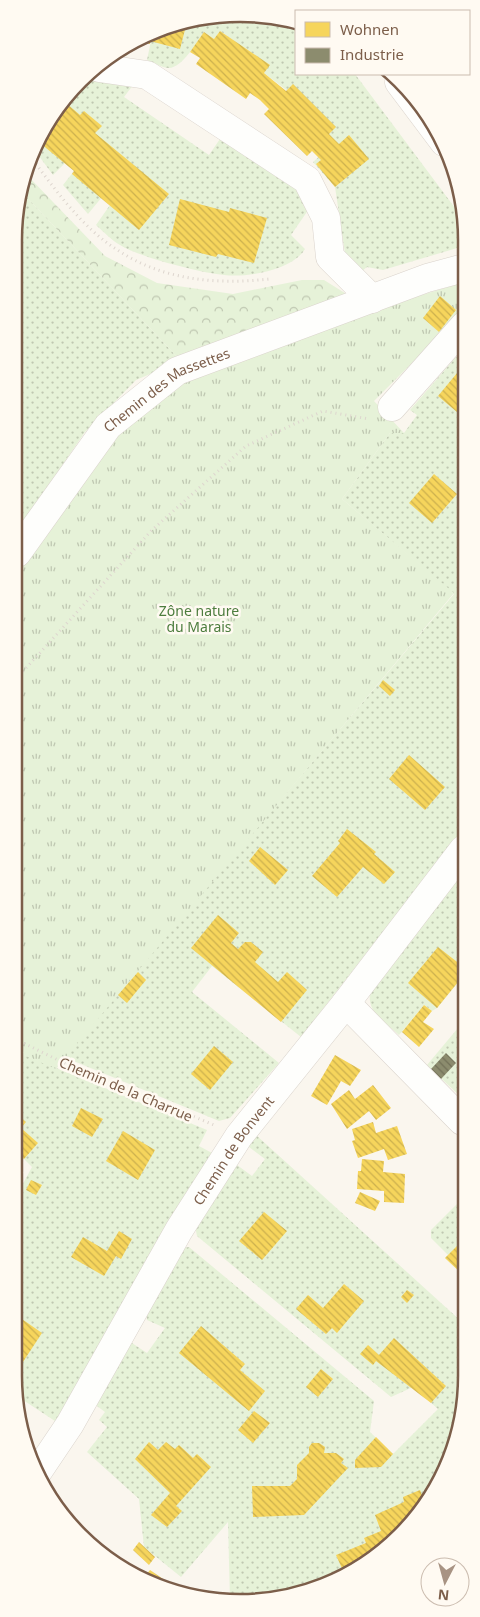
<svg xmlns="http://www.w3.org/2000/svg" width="480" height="1617" font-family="'Noto Sans',sans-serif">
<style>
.grass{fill:url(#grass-dots)}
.forest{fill:url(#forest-crowns)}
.park{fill:url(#park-tufts)}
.homes{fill:url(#homes-back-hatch)}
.industry{fill:url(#industry-back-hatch)}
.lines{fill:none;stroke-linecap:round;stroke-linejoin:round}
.minor-casing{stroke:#dad3cc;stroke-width:29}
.path{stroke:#ddd5ce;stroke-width:3;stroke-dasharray:1 4;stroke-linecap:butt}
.minor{stroke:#fefefc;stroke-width:28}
.labels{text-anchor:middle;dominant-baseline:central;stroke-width:5;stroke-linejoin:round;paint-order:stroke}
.street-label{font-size:14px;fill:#7c5e4a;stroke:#fffaf2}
.park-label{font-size:14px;fill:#4d7d3e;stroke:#fffaf2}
.rim{fill:none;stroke:#7c5e4a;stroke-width:2.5}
</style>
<defs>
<pattern id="grass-dots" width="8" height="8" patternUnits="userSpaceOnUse" patternTransform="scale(1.25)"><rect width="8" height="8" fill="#e6f2d8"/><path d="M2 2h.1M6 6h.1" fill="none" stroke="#bfc7b1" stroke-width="1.8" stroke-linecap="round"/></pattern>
<pattern id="forest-crowns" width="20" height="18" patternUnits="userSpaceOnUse" patternTransform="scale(1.25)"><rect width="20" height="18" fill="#e6f2d8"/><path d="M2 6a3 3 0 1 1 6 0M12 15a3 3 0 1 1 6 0" fill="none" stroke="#bfc7b1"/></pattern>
<pattern id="park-tufts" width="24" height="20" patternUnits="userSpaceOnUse" patternTransform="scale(1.25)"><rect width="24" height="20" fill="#e6f2d8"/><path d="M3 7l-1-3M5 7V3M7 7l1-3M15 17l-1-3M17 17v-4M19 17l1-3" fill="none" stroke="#bfc7b1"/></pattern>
<pattern id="homes-back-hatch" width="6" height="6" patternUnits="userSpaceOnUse" patternTransform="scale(1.25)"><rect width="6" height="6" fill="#f6d55c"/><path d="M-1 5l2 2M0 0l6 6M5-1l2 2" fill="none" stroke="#ccb04e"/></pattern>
<pattern id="industry-back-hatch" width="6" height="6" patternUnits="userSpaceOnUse" patternTransform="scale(1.25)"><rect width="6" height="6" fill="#8c8c6e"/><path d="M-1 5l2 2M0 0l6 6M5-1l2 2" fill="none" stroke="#727058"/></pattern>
</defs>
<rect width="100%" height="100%" fill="#faf6ee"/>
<g class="grass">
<path d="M196 18H284L296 23V74H355L464 220V246L383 270 367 267 362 271 345 253 335 187 313 162 336 141 329 134 335 127 264 73 269 65 220 31 214 39 204 32C197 42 182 68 169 68 162 68 153 62 147 60L152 36Z"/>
<polygon points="129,46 127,56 110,56"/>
<path d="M113 76 133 85 124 97 209 155 222 136 288 178 311 206 291 235 305 249C293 270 246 278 224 275 201 273 139 257 120 245 111 240 104 232 96 225L110 205 121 174 88 214 63 185 74 171 65 163 53 175 36 152 52 114 86 80Z"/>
<polygon points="20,190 181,361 136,380 85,432 17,531 18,196"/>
<polygon points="464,348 463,829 301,1037 212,966 192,992 279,1063 230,1118 219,1121 64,1057 454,594 342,499 390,433 404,433 417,415 410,410"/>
<path d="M463 868V976L437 1008 432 1011 424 1005 399 1035C386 1023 367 1013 370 993Z"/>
<polygon points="463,1022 463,1099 427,1065"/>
<polygon points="15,1051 207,1130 199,1146 212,1153 61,1425 17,1396 14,1377 14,1187 19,1191 32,1167 15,1150"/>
<polygon points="256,1135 462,1322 462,1421 428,1502 389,1545 364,1538 366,1543 337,1556 344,1573 299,1595 230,1600 228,1522 181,1577 144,1547 139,1499 87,1452 107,1427 99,1420 105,1412 93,1403 129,1341 147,1353 165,1328 147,1320 146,1307 177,1249 189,1247 374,1401 370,1432 393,1454 438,1409 413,1387 391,1397 197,1236 195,1226 237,1165 252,1176 265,1159 249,1147"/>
<polygon points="462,1199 462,1274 445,1258 448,1255 431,1238 431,1230"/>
</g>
<polygon class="forest" points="27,175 105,256 157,283 233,294 302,280 324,280 348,295 181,361 20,190"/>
<polygon class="park" points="464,282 464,311 374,401 404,433 390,433 342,499 454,593 56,1069 15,1051 17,564 129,415 193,376 399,302"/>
<g class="homes">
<polygon points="187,22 180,49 150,41 150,44 140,41"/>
<polygon points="220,31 270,65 264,73 286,91 293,84 336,127 329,134 339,144 349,135 369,159 335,187 316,164 321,160 312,151 307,156 264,114 269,109 260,100 250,93 246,99 196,64 200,58 190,52 204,32 214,39"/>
<polygon points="66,103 80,115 84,111 102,126 95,133 169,194 139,230 72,174 74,171 40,143 48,124"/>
<polygon points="180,199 229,212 230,208 267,218 254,263 218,254 216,257 169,245"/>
<polygon points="440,296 456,310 439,332 423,318"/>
<polygon points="462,367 464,369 464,418 438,396"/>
<polygon points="434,474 457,494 432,523 409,503"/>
<polygon points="383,680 395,690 390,696 379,686"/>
<polygon points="409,755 445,787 425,810 389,779"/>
<polygon points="347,829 376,852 374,854 395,872 384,884 363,867 337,897 312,876 340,843 338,841"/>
<polygon points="260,847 288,870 275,885 249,861"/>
<polygon points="218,915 239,933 231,943 238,949 245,942 251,942 263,952 255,962 278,982 287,972 307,990 281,1022 191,948"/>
<polygon points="438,947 461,965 463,963 463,976 437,1008 408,983"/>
<polygon points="138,972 146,980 127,1003 118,995"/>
<polygon points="424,1005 432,1011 423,1022 434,1029 419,1047 402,1032"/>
<polygon points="214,1046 233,1062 210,1090 191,1074"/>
<polygon points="335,1055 361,1070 350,1086 341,1081 327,1105 311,1096"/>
<polygon points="373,1085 391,1108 376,1120 369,1111 347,1129 331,1104 349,1090 355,1099"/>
<polygon points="81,1108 103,1119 92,1137 72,1126"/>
<polygon points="16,1113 26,1122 21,1128 38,1143 24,1159 15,1150"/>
<polygon points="373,1122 376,1133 397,1126 407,1154 388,1160 384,1149 358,1158 352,1141 355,1140 352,1129"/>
<polygon points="123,1131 155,1150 138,1180 106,1161"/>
<polygon points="362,1159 384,1161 383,1172 405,1174 404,1203 384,1202 384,1191 357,1189 358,1171 361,1171"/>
<polygon points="31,1180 42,1185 36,1195 26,1190"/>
<polygon points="360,1192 380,1201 375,1211 355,1203"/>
<polygon points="264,1212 287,1231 262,1260 239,1241"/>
<polygon points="119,1231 132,1239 121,1259 116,1256 104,1276 71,1257 83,1237 107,1251"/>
<polygon points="462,1241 462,1274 445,1258"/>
<polygon points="344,1284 364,1301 337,1333 332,1328 326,1334 296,1309 308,1295 323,1308"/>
<polygon points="407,1290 414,1295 407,1303 401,1297"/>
<polygon points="19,1317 42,1333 19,1368 14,1365 14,1326"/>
<polygon points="201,1326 245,1364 240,1370 265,1391 249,1411 179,1353"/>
<polygon points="394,1338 446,1386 431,1403 376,1361 373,1365 360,1354 368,1345 379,1355"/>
<polygon points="321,1369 333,1379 318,1397 306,1387"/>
<polygon points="254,1411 270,1423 253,1443 238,1430"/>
<polygon points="376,1437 393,1454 381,1467 355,1468 355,1460"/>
<polygon points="149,1442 158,1450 166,1442 175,1449 179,1445 193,1458 197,1454 211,1467 176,1506 182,1511 167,1527 151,1515 170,1493 135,1459"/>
<polygon points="312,1443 319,1443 325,1447 324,1453 336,1453 344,1459 341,1463 348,1468 304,1515 253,1517 252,1486 290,1486 297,1479 297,1465 309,1453 309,1447"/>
<polygon points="420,1490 426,1505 378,1557 344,1573 336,1555 366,1543 364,1538 381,1531 375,1515 404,1502 403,1497"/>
<polygon points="62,1514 106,1548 103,1552 70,1526"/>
<polygon points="139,1542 155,1557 149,1565 133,1550"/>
<polygon points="150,1570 182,1592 181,1592 142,1580"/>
</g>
<polygon class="industry" points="446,1053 456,1063 441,1079 431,1069"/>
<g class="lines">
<defs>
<g id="minor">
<polyline points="99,68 147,75 307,180 326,218 330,257 372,299"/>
<polyline points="399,82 444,142"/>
<polyline points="392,407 464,326"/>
<path id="s1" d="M17 553 108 426 177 371 427 278 464 268"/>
<polyline points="346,1003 462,1121"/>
<path id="s2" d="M37 1473 70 1424 179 1230 239 1136 346 1003 463 850"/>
</g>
</defs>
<use href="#minor" class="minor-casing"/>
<g class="path">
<path d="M33 160C57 192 82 227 116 249 161 280 216 285 269 279"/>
<polyline points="16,679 151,531 246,446 323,411 369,419"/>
<polyline points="15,1039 58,1060 214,1125"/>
</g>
<use href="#minor" class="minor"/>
</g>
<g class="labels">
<g class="street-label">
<text stroke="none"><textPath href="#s1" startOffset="226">Chemin des Massettes</textPath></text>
<text transform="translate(126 1089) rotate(23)">Chemin de la Charrue</text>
<text stroke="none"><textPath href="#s2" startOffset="378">Chemin de Bonvent</textPath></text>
</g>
<g class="park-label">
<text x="199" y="610">Zône nature<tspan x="199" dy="16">du Marais</tspan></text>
</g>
</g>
<path d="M0 0H480V1617H0ZM240 22H240A218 218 0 0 1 458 240V1376A218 218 0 0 1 240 1594H240A218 218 0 0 1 22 1376V240A218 218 0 0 1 240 22Z" fill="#fffaf2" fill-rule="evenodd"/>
<path class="rim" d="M240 22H240A218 218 0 0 1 458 240V1376A218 218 0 0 1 240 1594H240A218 218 0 0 1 22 1376V240A218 218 0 0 1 240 22Z"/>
<rect x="295" y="10" width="175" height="65" fill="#fffaf2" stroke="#cbbcaf"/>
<rect x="305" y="22" width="25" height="15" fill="#f6d55c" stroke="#cbbcaf"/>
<text x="340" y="35" font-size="15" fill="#7c5e4a">Wohnen</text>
<rect x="305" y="48" width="25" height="15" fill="#8c8c6e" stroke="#cbbcaf"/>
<text x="340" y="60" font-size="15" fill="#7c5e4a">Industrie</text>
<g transform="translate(445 1582) rotate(186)"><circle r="24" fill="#fffaf2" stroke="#cbbcaf"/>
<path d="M0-4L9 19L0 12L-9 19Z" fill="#a89383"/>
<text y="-8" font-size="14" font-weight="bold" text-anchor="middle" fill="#7c5e4a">N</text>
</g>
</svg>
